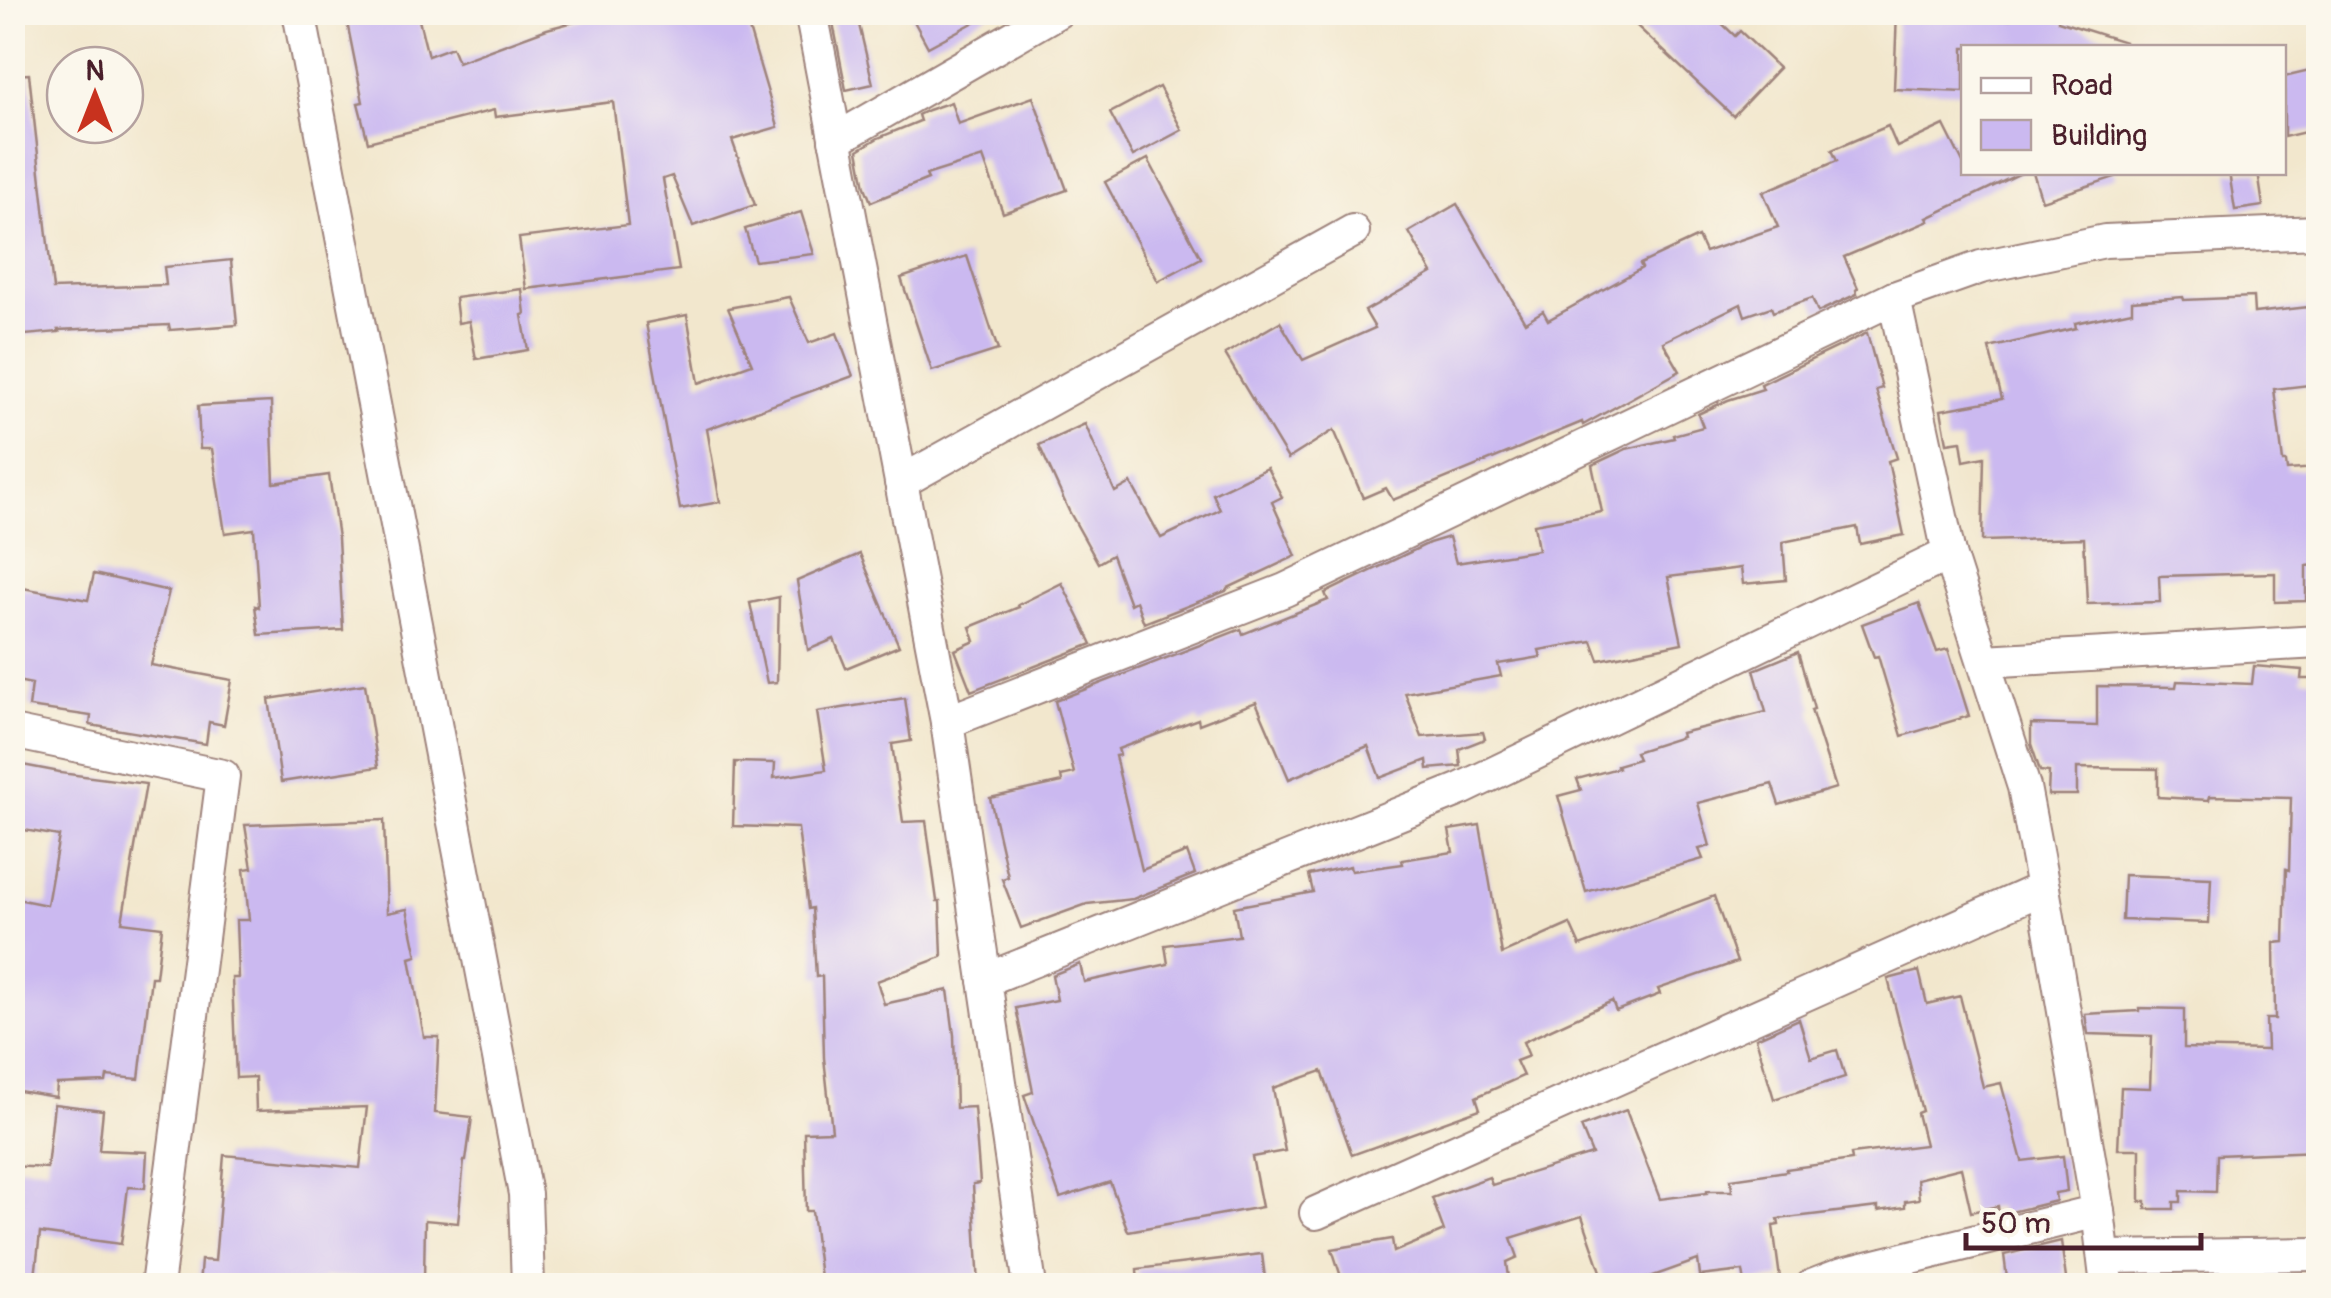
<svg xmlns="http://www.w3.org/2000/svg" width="2331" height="1298" font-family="Pangolin,sans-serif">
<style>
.building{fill:#cbb9f0}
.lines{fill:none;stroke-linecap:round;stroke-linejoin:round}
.minor-casing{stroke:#9e837c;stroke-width:36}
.minor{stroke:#fff;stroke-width:32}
</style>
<rect width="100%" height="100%" fill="#fbf7ec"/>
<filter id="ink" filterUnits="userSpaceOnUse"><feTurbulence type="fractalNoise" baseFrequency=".01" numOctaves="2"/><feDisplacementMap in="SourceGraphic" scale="20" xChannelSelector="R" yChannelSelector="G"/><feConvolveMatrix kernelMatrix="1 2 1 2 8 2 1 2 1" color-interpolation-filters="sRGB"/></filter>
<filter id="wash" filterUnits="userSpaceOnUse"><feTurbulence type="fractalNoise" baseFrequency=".0048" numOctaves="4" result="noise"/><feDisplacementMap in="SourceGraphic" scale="40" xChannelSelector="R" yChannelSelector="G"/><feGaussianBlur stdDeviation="2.25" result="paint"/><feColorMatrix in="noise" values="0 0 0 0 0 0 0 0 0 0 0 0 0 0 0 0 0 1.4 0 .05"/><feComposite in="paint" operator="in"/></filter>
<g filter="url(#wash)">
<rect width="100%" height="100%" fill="#f2e7cd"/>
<g id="blocks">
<g class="building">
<polygon points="345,12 417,12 428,56 452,47 458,62 547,29 612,12 744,12 778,127 732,140 755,205 693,226 672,176 663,179 679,270 526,289 519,238 628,225 613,102 495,117 494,110 368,142 358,103 363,102"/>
<polygon points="831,12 856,12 873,84 846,90"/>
<polygon points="909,12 993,12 928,47"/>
<polygon points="1622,12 1710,12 1735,36 1740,31 1779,68 1733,116"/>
<polygon points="1897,12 1931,12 1931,17 2010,20 2010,15 2058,16 2058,21 2125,42 2124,48 1964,48 1964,92 1894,89"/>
<polygon points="2318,69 2318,129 2284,137 2284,77"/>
<polygon points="29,74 53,289 166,285 164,267 231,260 237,325 170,330 169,325 58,330 59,332 14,336 12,309 12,75"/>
<polygon points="1159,87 1182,130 1133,156 1110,113"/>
<polygon points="1033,97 1067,190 1003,213 983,157 926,175 928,179 871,202 865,187 858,150 878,138 920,121 918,115 928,110 951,102 958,124"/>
<polygon points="1944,125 1964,165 1964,172 2023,172 1927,218 1929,221 1844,257 1858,288 1856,290 1857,294 1818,312 1812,298 1773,312 1771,307 1745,316 1741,304 1663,342 1680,371 1583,425 1582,422 1393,500 1386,488 1363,498 1334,430 1288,459 1225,354 1280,322 1303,360 1375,328 1365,311 1432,273 1409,232 1457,204 1525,322 1543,311 1548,320 1642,268 1640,264 1698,237 1705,252 1778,227 1763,192 1837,161 1832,150 1888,126 1897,147"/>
<polygon points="1148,159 1201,258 1158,281 1105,182"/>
<polygon points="2033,172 2114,172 2115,177 2042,201"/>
<polygon points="2229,172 2258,172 2263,206 2235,210"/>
<polygon points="801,212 814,254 755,261 745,229"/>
<polygon points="967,256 998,350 932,371 901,278"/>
<polygon points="522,289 525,314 522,315 528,350 476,359 469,321 458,323 455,298"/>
<polygon points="789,297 809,343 837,333 853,376 707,429 720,502 680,509 646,323 687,315 699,383 752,364 728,308"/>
<polygon points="2183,297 2184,300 2253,297 2254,313 2318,306 2318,384 2274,389 2283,462 2286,462 2287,470 2318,468 2318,565 2306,566 2306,601 2275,602 2275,573 2159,576 2160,602 2087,604 2084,538 1982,541 1984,457 1964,461 1961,441 1947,443 1941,410 2002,399 1989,348 2076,328 2075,323 2132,311 2132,301"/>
<polygon points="1867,333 1882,388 1876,390 1897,458 1888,461 1904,535 1860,544 1857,527 1783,542 1786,580 1743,584 1741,568 1668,577 1682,643 1599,660 1592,641 1539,650 1541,657 1498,664 1501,676 1405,693 1422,737 1483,732 1485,739 1459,749 1461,766 1428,769 1427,760 1380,778 1368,746 1289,779 1256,702 1199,724 1198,719 1118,749 1120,755 1115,756 1142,870 1187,852 1195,874 1133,899 1087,904 1021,928 1002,879 1008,877 990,798 1062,782 1061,776 1074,773 1055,701 1241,629 1243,634 1328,600 1325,593 1429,543 1449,537 1456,563 1538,550 1534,524 1602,512 1592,465 1626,449 1674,438 1673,435 1703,427 1698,414 1728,400 1763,389 1761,384"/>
<polygon points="271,402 274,483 329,475 338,538 343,630 259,635 255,606 259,607 254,529 225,533 212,449 200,449 198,406"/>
<polygon points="1085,424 1115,492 1131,483 1161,538 1220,510 1213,494 1267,468 1282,497 1272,502 1296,556 1228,588 1226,591 1144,623 1136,601 1130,604 1112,555 1098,563 1069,511 1039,445"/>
<polygon points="860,554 899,646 846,668 834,639 808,650 797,581"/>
<polygon points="94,574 169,591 151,665 232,680 224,725 209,722 206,744 90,725 91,716 29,707 32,684 12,680 12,586 88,600"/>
<polygon points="1062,583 1092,644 971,691 955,650 975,641 970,627 1019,607 1018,605"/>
<polygon points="779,597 777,682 767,683 750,603"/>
<polygon points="1919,603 1937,652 1948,649 1969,716 1902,736 1878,656 1874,657 1862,624"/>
<polygon points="1798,652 1814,709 1811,710 1836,788 1779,805 1772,784 1698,803 1710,846 1699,849 1703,859 1586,892 1558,796 1581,790 1577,779 1618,768 1617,765 1638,759 1635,752 1682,737 1681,733 1766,712 1754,670"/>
<polygon points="2254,666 2302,670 2301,679 2318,679 2318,1151 2217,1155 2216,1192 2181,1191 2181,1202 2174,1202 2174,1209 2146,1209 2146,1202 2140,1202 2140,1149 2118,1149 2121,1087 2150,1088 2152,1036 2088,1034 2085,1014 2139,1011 2139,1008 2184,1009 2184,1048 2267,1050 2266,1019 2275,1019 2274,943 2284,942 2286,869 2289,870 2291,798 2210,796 2209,800 2158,797 2158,769 2077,768 2077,795 2048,795 2049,772 2040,771 2031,744 2031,724 2097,726 2097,686 2176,687 2177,681 2252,684"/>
<polygon points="365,684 378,767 281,782 269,699"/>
<polygon points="905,698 911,741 892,744 903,822 926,821 937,901 940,901 942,957 877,981 884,1004 948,990 954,1035 956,1108 974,1107 980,1183 973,1184 979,1286 821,1286 812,1211 806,1211 804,1132 832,1131 824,1058 822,976 816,977 812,908 808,909 798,828 733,826 735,762 775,763 774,778 826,770 817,712"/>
<polygon points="12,763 60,772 60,773 146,784 122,922 162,927 156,977 151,977 139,1079 107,1076 106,1082 57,1084 56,1097 12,1090 12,1053 16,1028 12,1027 12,898 47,905 59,836 12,828"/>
<polygon points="384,820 387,913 407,909 417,956 410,958 424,1037 439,1037 435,1113 472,1117 466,1161 464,1161 458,1223 425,1220 424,1280 323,1277 323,1286 199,1286 201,1260 215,1261 224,1155 360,1168 367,1107 256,1111 255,1077 236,1078 232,978 238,978 236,920 249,920 244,869 252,868 245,825"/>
<polygon points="1480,825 1502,954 1570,924 1580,946 1714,896 1737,962 1658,989 1660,994 1616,1011 1612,1001 1523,1042 1529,1056 1516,1061 1523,1076 1476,1097 1480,1109 1352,1155 1322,1071 1273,1088 1285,1151 1252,1157 1262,1207 1128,1231 1110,1182 1060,1198 1024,1095 1033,1092 1016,1008 1057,1000 1052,975 1080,964 1084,982 1168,964 1165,945 1239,936 1234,907 1313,892 1309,875 1350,866 1351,871 1403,864 1402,860 1453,852 1449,830"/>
<polygon points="2124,875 2211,878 2209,923 2122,920"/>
<polygon points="1919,971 1927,1004 1960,996 1983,1087 2001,1083 2022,1161 2063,1156 2067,1191 2055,1193 2056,1201 1999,1215 1998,1206 1971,1212 1961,1168 1917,1179 1919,1199 1905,1201 1905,1207 1878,1211 1878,1207 1778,1219 1779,1225 1773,1226 1780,1278 1745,1283 1743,1271 1700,1276 1698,1260 1625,1286 1606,1286 1582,1216 1511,1238 1518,1257 1507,1262 1510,1286 1344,1286 1332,1249 1392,1239 1394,1252 1444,1231 1432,1198 1489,1177 1492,1185 1592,1154 1581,1127 1626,1110 1660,1199 1707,1193 1707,1191 1732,1191 1731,1179 1787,1171 1786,1169 1852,1160 1851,1154 1925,1145 1917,1113 1922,1111 1888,979"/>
<polygon points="1799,1019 1811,1058 1837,1050 1845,1077 1774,1099 1756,1038"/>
<polygon points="54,1104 103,1110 99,1150 147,1152 145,1188 128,1187 121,1244 40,1233 34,1286 12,1286 12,1166 47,1168"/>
<polygon points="2061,1241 2067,1286 2008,1286 2004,1255"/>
<polygon points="1262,1254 1266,1286 1138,1286 1137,1269"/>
</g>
</g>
</g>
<g filter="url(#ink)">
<use href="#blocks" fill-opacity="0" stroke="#9e837c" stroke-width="2.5"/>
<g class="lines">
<defs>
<g id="minor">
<polyline points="299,12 525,1194 528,1286"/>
<polyline points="811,12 947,722 1030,1286"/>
<polyline points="835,140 1057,12"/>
<polyline points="1894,298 1949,554 2024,787 2043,888 2098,1211 2107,1286"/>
<polyline points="901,482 1353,231"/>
<polyline points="1984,661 2318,642"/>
<polyline points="947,722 1285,590 1894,298 1981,267 2105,241 2318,232"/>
<polyline points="12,732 223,776 157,1286"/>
<polyline points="985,980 1461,789 1949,554"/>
<polyline points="1316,1213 2043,888"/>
<polyline points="2105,1257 2318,1254"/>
<polyline points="1812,1286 1843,1274 2098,1211"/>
</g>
</defs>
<use href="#minor" class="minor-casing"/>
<use href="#minor" class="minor"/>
</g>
</g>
<rect width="2331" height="1298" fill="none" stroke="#fbf7ec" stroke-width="50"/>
<rect x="1961" y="45" width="325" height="130" fill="#fbf7ec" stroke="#b4a19f" stroke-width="2.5"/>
<rect x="1981" y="78" width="50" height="15" fill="#ffffff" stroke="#b4a19f" stroke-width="2.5"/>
<text x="2051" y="95" font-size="30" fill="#4a1f2b">Road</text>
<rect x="1981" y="120" width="50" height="30" fill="#cbb9f0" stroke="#b4a19f" stroke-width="2.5"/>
<text x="2051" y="145" font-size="30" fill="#4a1f2b">Building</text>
<g transform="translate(95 95)"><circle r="48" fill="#fbf7ec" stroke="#b4a19f" stroke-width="2.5"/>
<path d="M0-8L18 38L0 25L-18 38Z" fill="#c8321e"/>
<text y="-15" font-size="28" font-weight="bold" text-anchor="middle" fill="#4a1f2b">N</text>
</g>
<path d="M1966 1233v15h235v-15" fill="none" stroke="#4a1f2b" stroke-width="5"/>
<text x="1981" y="1233" font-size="30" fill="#4a1f2b" stroke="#fbf7ec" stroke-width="8" paint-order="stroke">50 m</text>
</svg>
